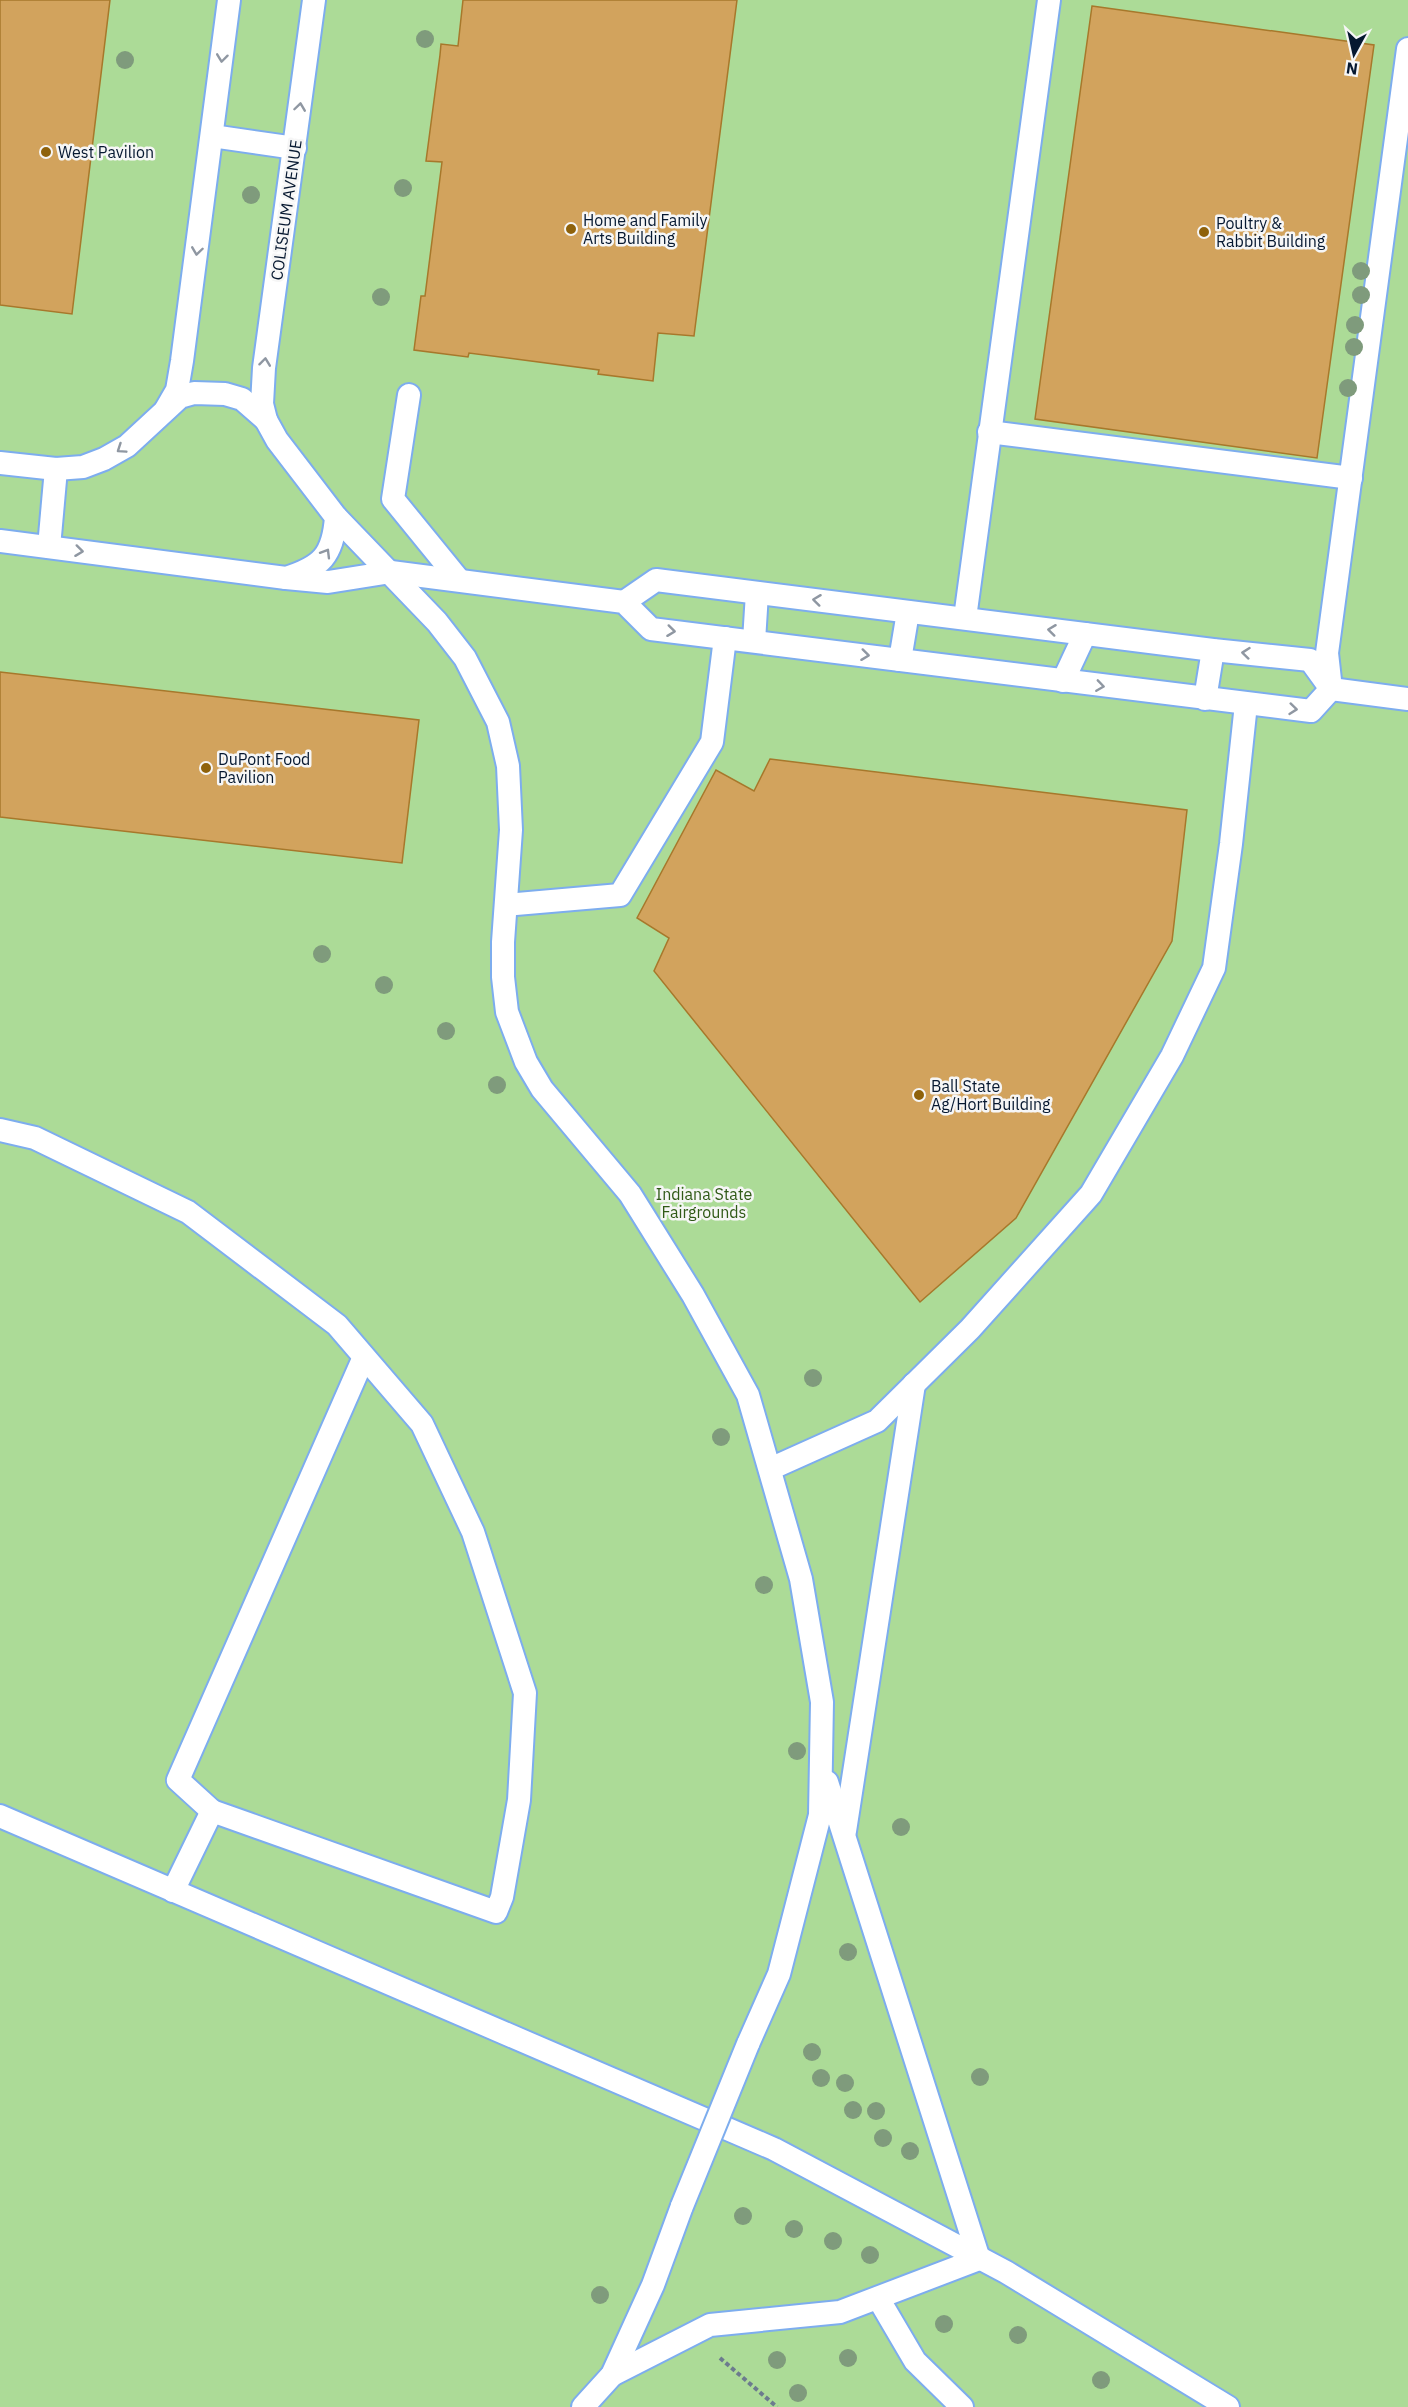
<svg xmlns="http://www.w3.org/2000/svg" width="1408" height="2407" font-family="'IBM Plex Sans',sans-serif">
<style>
.green{fill:#acdb97}
.building{fill:#d2a35d;stroke:#a7782b;stroke-width:1.5}
.lines{fill:none;stroke-linecap:round;stroke-linejoin:round}
.lane-casing{stroke:#7dadee;stroke-width:26}
.path{stroke:#6c7b8e;stroke-width:4;stroke-dasharray:4.5 3;stroke-linecap:butt}
.lane{stroke:#fff;stroke-width:22}
.lane-bridge-casing{stroke:#7dadee;stroke-width:26;stroke-linecap:butt}
.lane-bridge{stroke:#fff;stroke-width:22}
.tree{fill:#7f9b7c}
.oneway{stroke:#8f97a2}
.poi-dot{fill:#8f620b;stroke:#f6f6f6;stroke-width:2}
.labels{text-anchor:middle;dominant-baseline:central;stroke-width:5;stroke-linejoin:round;paint-order:stroke}
.poi-label{font-size:16px;fill:#061830;stroke:#f6f6f6;text-anchor:start}
.street-label{font-size:16px;fill:#061830;stroke:#f6f6f6}
.park-label{font-size:16px;fill:#305a17;stroke:#f6f6f6}
</style>
<rect width="100%" height="100%" fill="#e0eaf8"/>
<rect class="green" x="0" y="0" width="1408" height="2407"/>
<g class="building">
<polygon points="0,0 110,0 72,314 0,305"/>
<polygon points="463,0 737,0 694,336 658,333 653,381 598,374 599,370 469,353 468,357 414,350 421,296 425,296 442,162 426,161 440,55 441,44 458,46"/>
<polygon points="1092,6 1374,45 1317,458 1035,419"/>
<polygon points="0,672 419,720 402,863 0,817"/>
<polygon points="770,759 1187,810 1172,941 1016,1218 920,1302 654,971 669,938 637,918 716,770 754,791"/>
</g>
<g class="lines">
<defs>
<g id="lane">
<polyline points="212,136 295,148"/>
<polyline points="409,395 393,499 459,580"/>
<polyline points="166,409 177,390 182,361 229,0"/>
<polyline points="266,420 262,404 264,368 314,0"/>
<polyline points="989,432 1351,478"/>
<path d="M0 463 56 469 83 467 104 459 127 446 180 397 194 393 225 394 242 399 266 420 277 440 336 517C333 556 321 567 286 578L0 541"/>
<polyline points="336,517 437,622 465,658 498,722 508,766 511,830 503,942 503,977 507,1012 526,1062 542,1089 630,1194 693,1295 748,1395 801,1579 822,1702 820,1815 779,1974 748,2044"/>
<polyline points="49,547 56,469"/>
<polyline points="286,578 328,582 391,572 624,602 651,629 1311,711 1331,689 1327,653 1408,49"/>
<polyline points="624,602 656,580 1213,650 1310,660 1331,689 1408,699"/>
<polyline points="965,618 1049,0"/>
<polyline points="754,641 757,593"/>
<polyline points="900,660 908,612"/>
<polyline points="1063,681 1085,634"/>
<polyline points="1205,699 1213,650"/>
<polyline points="506,905 620,895 712,742 725,638"/>
<polyline points="0,1130 35,1138 188,1212 337,1325 422,1424 473,1532 525,1693 519,1800 502,1897 496,1912 212,1811 173,1891"/>
<polyline points="770,1469 877,1421 970,1329 1091,1194 1172,1056 1214,968 1231,844 1246,704"/>
<polyline points="212,1811 178,1780 364,1357"/>
<polyline points="0,1816 774,2149 1006,2272 1228,2407"/>
<polyline points="845,1831 914,1384"/>
<polyline points="878,2298 915,2361 962,2407"/>
<polyline points="612,2375 710,2325 840,2312 979,2259 827,1782"/>
<polyline points="583,2407 612,2375 653,2285 682,2206"/>
</g>
</defs>
<use href="#lane" class="lane-casing"/>
<polyline class="path" points="720,2358 777,2407"/>
<use href="#lane" class="lane"/>
<defs>
<polyline id="lane-bridge" points="682,2206 748,2044"/>
</defs>
<use href="#lane-bridge" class="lane-bridge-casing"/>
<use href="#lane-bridge" class="lane-bridge"/>
</g>
<g class="tree">
<circle cx="425" cy="39" r="9"/>
<circle cx="125" cy="60" r="9"/>
<circle cx="403" cy="188" r="9"/>
<circle cx="251" cy="195" r="9"/>
<circle cx="1361" cy="271" r="9"/>
<circle cx="1361" cy="295" r="9"/>
<circle cx="381" cy="297" r="9"/>
<circle cx="1355" cy="325" r="9"/>
<circle cx="1354" cy="347" r="9"/>
<circle cx="1348" cy="388" r="9"/>
<circle cx="322" cy="954" r="9"/>
<circle cx="384" cy="985" r="9"/>
<circle cx="446" cy="1031" r="9"/>
<circle cx="497" cy="1085" r="9"/>
<circle cx="813" cy="1378" r="9"/>
<circle cx="721" cy="1437" r="9"/>
<circle cx="764" cy="1585" r="9"/>
<circle cx="797" cy="1751" r="9"/>
<circle cx="901" cy="1827" r="9"/>
<circle cx="848" cy="1952" r="9"/>
<circle cx="812" cy="2052" r="9"/>
<circle cx="980" cy="2077" r="9"/>
<circle cx="821" cy="2078" r="9"/>
<circle cx="845" cy="2083" r="9"/>
<circle cx="853" cy="2110" r="9"/>
<circle cx="876" cy="2111" r="9"/>
<circle cx="883" cy="2138" r="9"/>
<circle cx="910" cy="2151" r="9"/>
<circle cx="743" cy="2216" r="9"/>
<circle cx="794" cy="2229" r="9"/>
<circle cx="833" cy="2241" r="9"/>
<circle cx="870" cy="2255" r="9"/>
<circle cx="600" cy="2295" r="9"/>
<circle cx="944" cy="2324" r="9"/>
<circle cx="1018" cy="2335" r="9"/>
<circle cx="848" cy="2358" r="9"/>
<circle cx="777" cy="2360" r="9"/>
<circle cx="1101" cy="2380" r="9"/>
<circle cx="798" cy="2393" r="9"/>
</g>
<defs><path id="oneway-chevron" d="M-2-3.5L2.5 0L-2 3.5" fill="none" stroke-width="1.6" stroke-linecap="round" stroke-linejoin="round" transform="scale(1.5)"/></defs>
<g class="oneway">
<use href="#oneway-chevron" transform="translate(222 58) rotate(97)"/>
<use href="#oneway-chevron" transform="translate(300 107) rotate(-82)"/>
<use href="#oneway-chevron" transform="translate(197 251) rotate(98)"/>
<use href="#oneway-chevron" transform="translate(265 362) rotate(-83)"/>
<use href="#oneway-chevron" transform="translate(121 449) rotate(146)"/>
<use href="#oneway-chevron" transform="translate(79 551) rotate(7)"/>
<use href="#oneway-chevron" transform="translate(326 553) rotate(-59)"/>
<use href="#oneway-chevron" transform="translate(817 600) rotate(-173)"/>
<use href="#oneway-chevron" transform="translate(1052 630) rotate(-173)"/>
<use href="#oneway-chevron" transform="translate(671 631) rotate(7)"/>
<use href="#oneway-chevron" transform="translate(1246 653) rotate(-174)"/>
<use href="#oneway-chevron" transform="translate(865 655) rotate(7)"/>
<use href="#oneway-chevron" transform="translate(1100 686) rotate(8)"/>
<use href="#oneway-chevron" transform="translate(1293 709) rotate(6)"/>
</g>
<g class="poi-dot">
<circle cx="46" cy="152" r="6"/>
<circle cx="571" cy="229" r="6"/>
<circle cx="1204" cy="232" r="6"/>
<circle cx="206" cy="768" r="6"/>
<circle cx="919" cy="1095" r="6"/>
</g>
<g class="labels">
<g class="poi-label">
<text x="58" y="152">West Pavilion</text>
<text x="583" y="220">Home and Family<tspan x="583" dy="18">Arts Building</tspan></text>
<text x="1216" y="223">Poultry &amp;<tspan x="1216" dy="18">Rabbit Building</tspan></text>
<text x="218" y="759">DuPont Food<tspan x="218" dy="18">Pavilion</tspan></text>
<text x="931" y="1086">Ball State<tspan x="931" dy="18">Ag/Hort Building</tspan></text>
</g>
<g class="street-label">
<text transform="translate(286 210) rotate(-82)">COLISEUM AVENUE</text>
</g>
<g class="park-label">
<text x="704" y="1194">Indiana State<tspan x="704" dy="18">Fairgrounds</tspan></text>
</g>
</g>
<g transform="translate(1354 54) rotate(188)" stroke="#f6f6f6" stroke-width="4.5" paint-order="stroke">
<path d="M0-4.5L10 22L0 15L-10 22Z" fill="#061830"/>
<text y="-9" font-size="16" font-weight="bold" text-anchor="middle" fill="#061830">N</text>
</g>
</svg>
